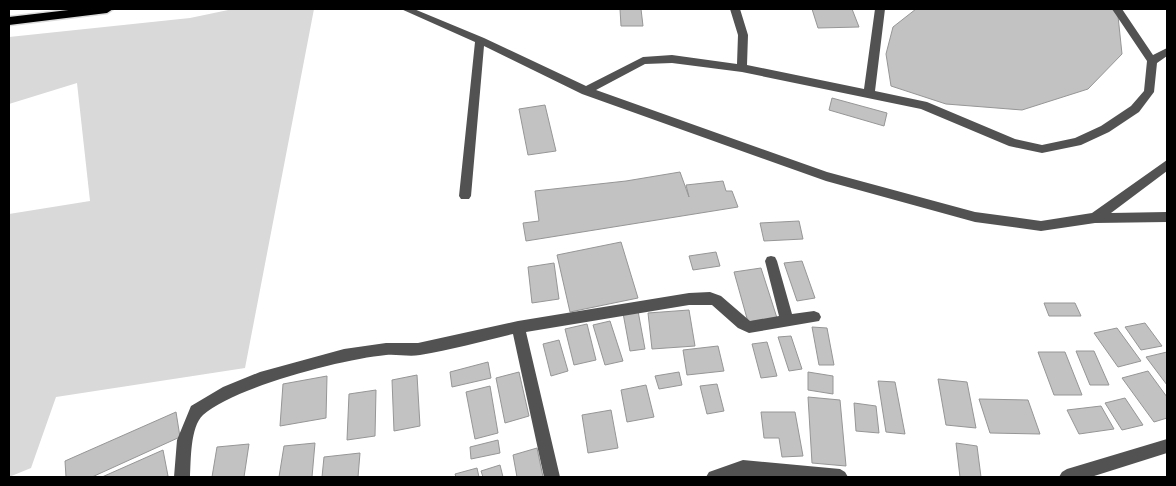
<svg xmlns="http://www.w3.org/2000/svg" width="1176" height="486" font-family="'Fira Sans',sans-serif">
<style>
.green{fill:#d9d9d9}
.building{fill:#c2c2c2;stroke:#969696}
.lines{fill:none;stroke-linecap:round;stroke-linejoin:round}
.highway-casing{stroke:#dbdbdb;stroke-width:3}
.minor{fill:#525252;fill-rule:evenodd}
.highway{fill:#000;fill-rule:evenodd}
</style>
<rect width="100%" height="100%" fill="#fff"/>
<polygon class="green" points="233,9 314,9 245,368 56,397 31,468 9,477 9,214 90,201 77,83 9,104 9,37 190,18"/>
<g class="building">
<polygon points="620,9 641,9 643,26 621,26"/>
<polygon points="812,9 852,9 859,27 818,28"/>
<polygon points="916,9 1112,9 1118,16 1122,54 1088,89 1022,110 946,104 891,86 886,54 893,27"/>
<polygon points="832,98 887,113 884,126 829,110"/>
<polygon points="545,105 556,151 528,155 519,109"/>
<polygon points="680,172 689,197 686,185 723,181 726,191 732,191 738,207 526,241 523,223 539,221 535,191 626,181"/>
<polygon points="799,221 803,239 764,241 760,223"/>
<polygon points="621,242 638,298 570,312 557,255"/>
<polygon points="716,252 720,266 693,270 689,256"/>
<polygon points="802,261 815,298 797,301 784,263"/>
<polygon points="554,263 559,299 532,303 528,267"/>
<polygon points="761,268 777,318 748,322 734,272"/>
<polygon points="1044,303 1075,303 1081,316 1049,316"/>
<polygon points="689,310 695,346 652,349 648,313"/>
<polygon points="638,311 645,349 630,351 623,313"/>
<polygon points="610,321 623,361 605,365 593,325"/>
<polygon points="1145,323 1162,346 1141,350 1125,327"/>
<polygon points="587,324 596,360 574,365 565,329"/>
<polygon points="812,327 827,328 834,365 819,365"/>
<polygon points="1117,328 1141,361 1118,367 1094,333"/>
<polygon points="791,336 802,369 789,371 778,337"/>
<polygon points="559,340 568,371 551,376 543,344"/>
<polygon points="767,342 777,376 761,378 752,344"/>
<polygon points="718,346 724,371 687,375 683,350"/>
<polygon points="1076,351 1094,351 1109,385 1090,385"/>
<polygon points="1038,352 1065,352 1082,395 1054,395"/>
<polygon points="1167,352 1167,385 1146,357"/>
<polygon points="488,362 491,378 452,387 450,372"/>
<polygon points="1148,371 1167,397 1167,418 1154,422 1122,378"/>
<polygon points="519,372 529,416 505,423 496,378"/>
<polygon points="679,372 682,385 659,389 655,376"/>
<polygon points="808,372 833,376 833,394 808,390"/>
<polygon points="417,375 420,426 394,431 392,380"/>
<polygon points="327,376 326,418 280,426 283,384"/>
<polygon points="938,379 967,382 976,428 946,425"/>
<polygon points="878,381 895,382 905,434 886,432"/>
<polygon points="717,384 724,411 707,414 700,386"/>
<polygon points="646,385 654,417 627,422 621,390"/>
<polygon points="490,386 498,433 475,439 466,392"/>
<polygon points="376,390 375,436 347,440 349,394"/>
<polygon points="808,397 840,400 846,466 812,463"/>
<polygon points="1125,398 1143,425 1122,430 1105,403"/>
<polygon points="979,399 1028,400 1040,434 990,433"/>
<polygon points="854,403 876,406 879,433 856,431"/>
<polygon points="1101,406 1114,429 1079,434 1067,410"/>
<polygon points="611,410 618,448 588,453 582,415"/>
<polygon points="176,412 180,437 92,477 66,477 65,461"/>
<polygon points="761,412 795,412 803,456 782,457 779,438 764,438"/>
<polygon points="498,440 500,453 471,459 470,447"/>
<polygon points="315,443 312,477 279,477 284,446"/>
<polygon points="956,443 977,446 981,477 960,477"/>
<polygon points="249,444 244,477 212,477 217,447"/>
<polygon points="537,448 543,477 517,477 513,455"/>
<polygon points="163,450 168,476 164,477 102,477"/>
<polygon points="360,453 358,477 322,477 324,457"/>
<polygon points="500,465 503,477 483,477 481,471"/>
<polygon points="477,468 479,477 456,477 455,474"/>
</g>
<g class="lines">
<defs>
<polygon id="highway" points="77,9 113,9 107,13 9,25 9,17"/>
</defs>
<use href="#highway" class="highway-casing"/>
<g class="minor">
<polygon points="401,9 414,9 484,38 586,86 643,57 672,55 737,64 738,35 730,9 740,9 748,35 747,65 864,89 875,9 885,9 875,91 927,102 1015,139 1042,145 1075,138 1101,126 1131,106 1144,91 1147,61 1112,9 1122,9 1153,55 1167,48 1167,56 1157,63 1154,92 1139,112 1109,132 1081,145 1042,153 1009,146 921,109 742,72 672,63 645,64 596,90 827,172 975,212 1041,221 1092,213 1167,160 1167,171 1111,213 1167,212 1167,222 1095,223 1041,231 975,222 826,181 582,94 484,46 471,196 469,199 461,199 459,196 475,42"/>
<path d="M771 256 775 257 777 261 792 314 814 311 819 313 821 317 819 321 749 333 738 328 712 305H689L526 332 560 477H544L513 334C482 341 451 350 420 355 409 357 397 354 386 355 343 359 234 387 203 415 190 427 191 461 190 477H174L177 440 191 406 223 387 260 372 344 349 386 343H418L518 321 689 293 710 292 721 296 750 321 779 316 765 261 767 257Z"/>
<polygon points="1167,439 1167,453 1091,477 1059,477 1062,472 1067,469"/>
<polygon points="743,460 840,469 845,472 848,477 743,476 706,477 709,472"/>
</g>
<use href="#highway" class="highway"/>
</g>
<rect width="1176" height="486" fill="none" stroke="#000000" stroke-width="20"/>
</svg>
